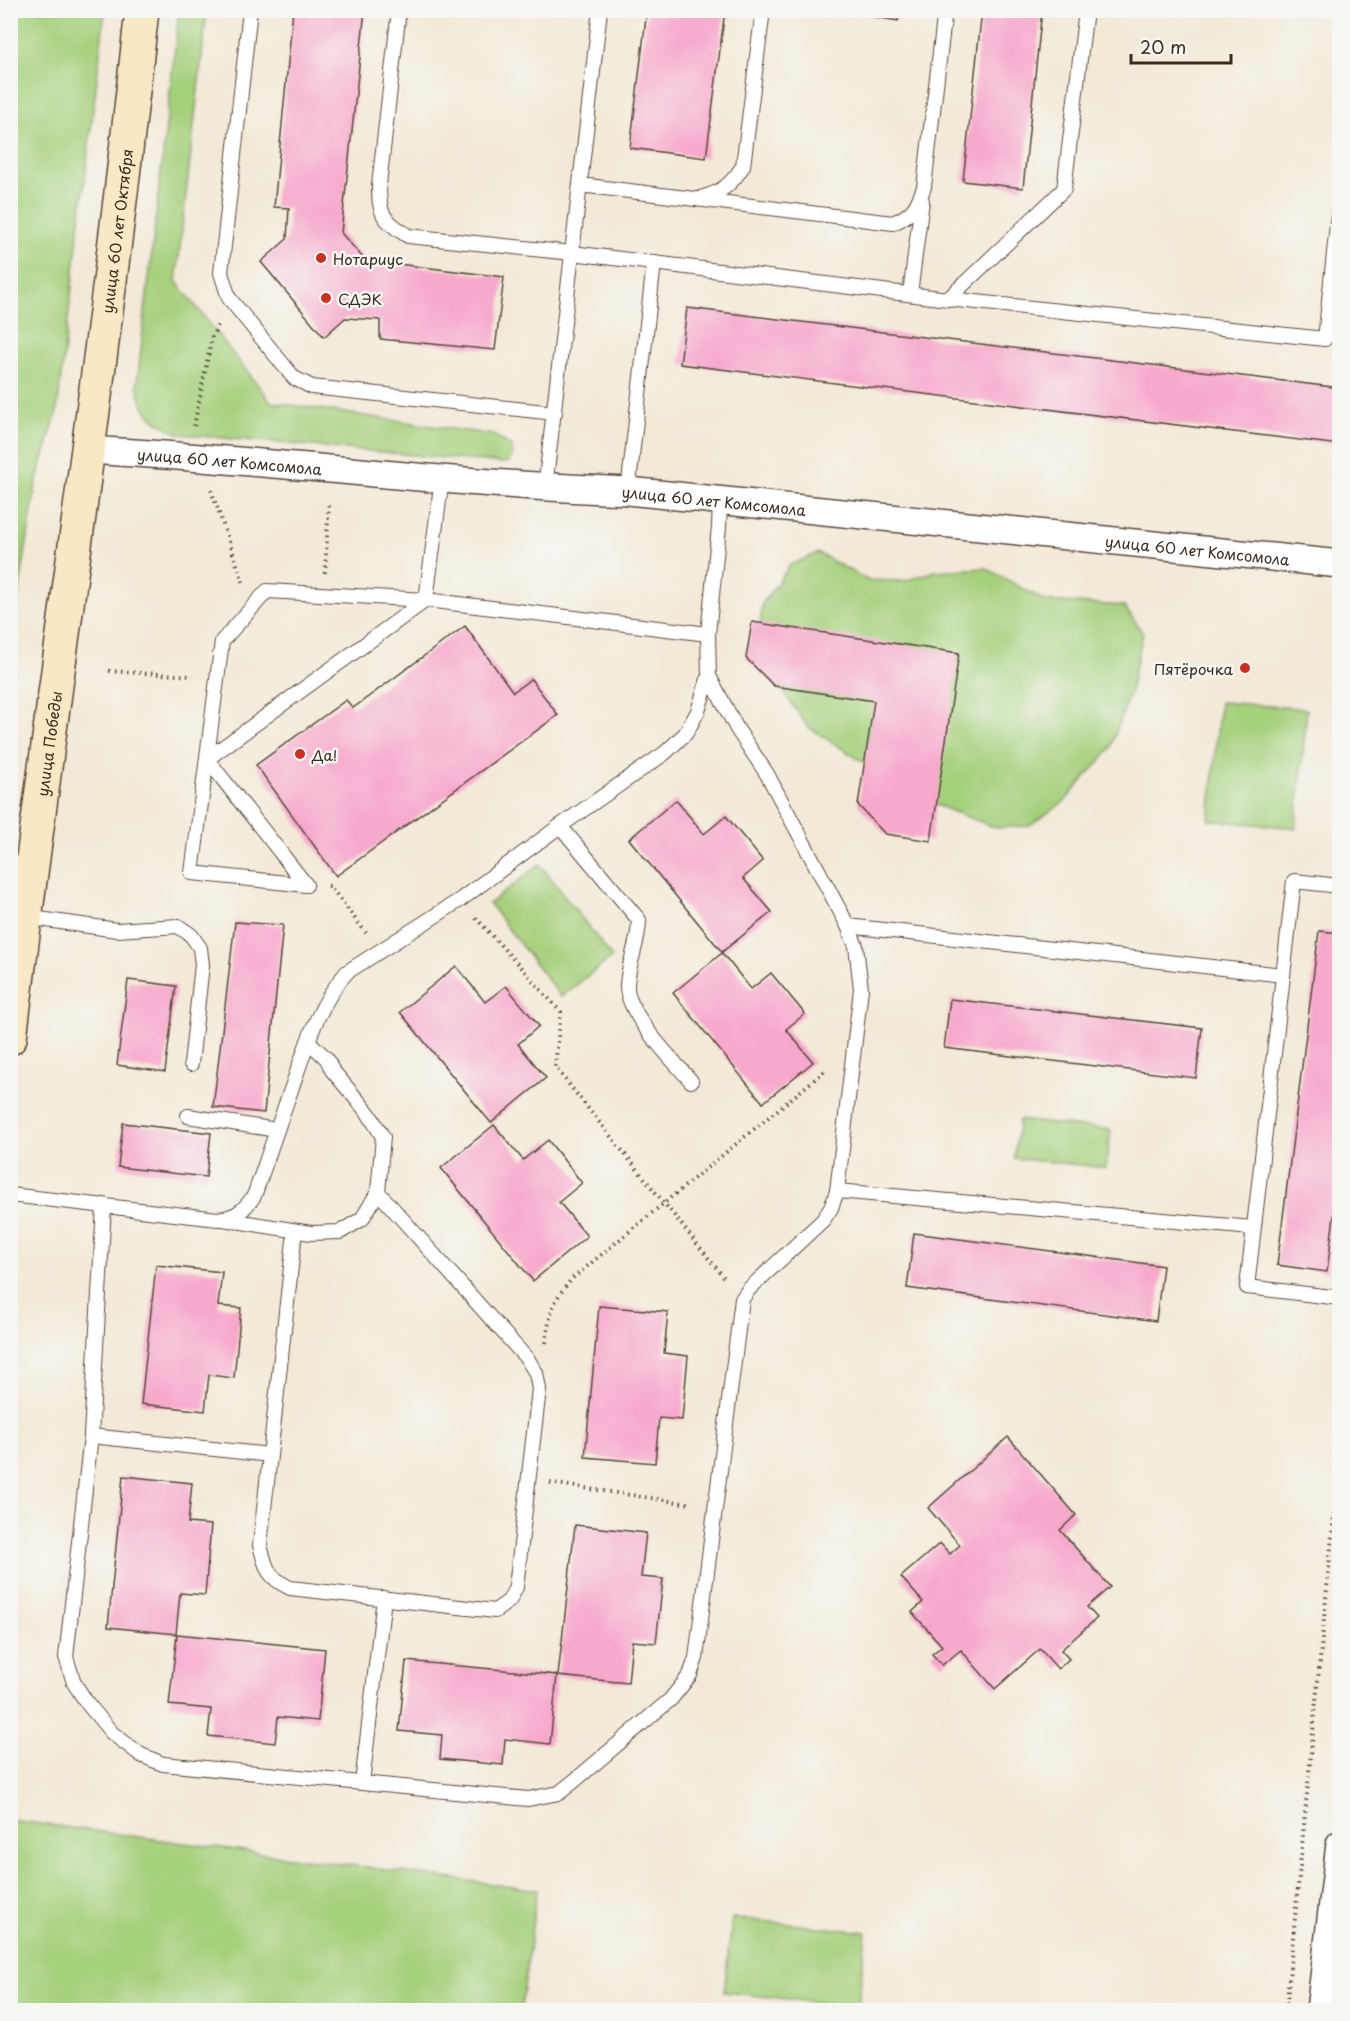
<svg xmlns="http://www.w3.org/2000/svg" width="1350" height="2021" font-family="'Playpen Sans',sans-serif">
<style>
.green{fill:#a5d07c;stroke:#707d4d;stroke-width:1.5}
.building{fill:#f7a9cc}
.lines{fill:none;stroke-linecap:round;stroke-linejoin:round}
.lane-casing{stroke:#57473a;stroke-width:16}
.street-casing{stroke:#57473a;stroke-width:30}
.secondary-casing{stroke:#57473a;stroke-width:36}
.path{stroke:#57473a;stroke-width:4;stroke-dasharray:1.5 4.5;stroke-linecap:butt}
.lane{stroke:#fff;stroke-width:14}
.street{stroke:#fff;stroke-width:27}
.secondary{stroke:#f8e8c3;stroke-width:33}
.poi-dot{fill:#c8321e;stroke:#f6f6f2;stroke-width:2}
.labels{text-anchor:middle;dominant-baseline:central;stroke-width:5;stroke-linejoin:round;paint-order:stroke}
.street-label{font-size:15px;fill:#3b2a1e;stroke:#f6f6f2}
.poi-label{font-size:15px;fill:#3b2a1e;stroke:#f6f6f2;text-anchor:start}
</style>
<rect width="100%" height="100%" fill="#f6f6f2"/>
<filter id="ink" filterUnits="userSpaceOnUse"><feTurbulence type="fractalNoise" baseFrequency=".0167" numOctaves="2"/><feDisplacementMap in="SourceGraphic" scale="12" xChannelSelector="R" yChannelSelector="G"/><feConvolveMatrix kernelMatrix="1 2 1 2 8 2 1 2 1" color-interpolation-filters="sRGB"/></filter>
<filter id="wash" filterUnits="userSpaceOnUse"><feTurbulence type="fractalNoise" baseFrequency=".008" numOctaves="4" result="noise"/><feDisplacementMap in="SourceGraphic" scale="24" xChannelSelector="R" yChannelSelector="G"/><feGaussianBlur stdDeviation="1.35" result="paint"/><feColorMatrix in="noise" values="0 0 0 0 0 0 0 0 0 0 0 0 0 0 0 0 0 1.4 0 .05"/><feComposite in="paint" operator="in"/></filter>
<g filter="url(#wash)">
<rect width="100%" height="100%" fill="#f3e9d7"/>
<g class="green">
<polygon points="11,10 105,11 57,411 37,479 14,624 11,635"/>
<path d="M179 11H207L176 281 271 402 493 435 510 445 513 454 509 462 502 463 180 434C154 422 142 414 137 384Z"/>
<polygon points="818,553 867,580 904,581 936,571 986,568 1045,601 1124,606 1143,633 1130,692 1110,749 1064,802 1029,826 996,828 921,799 808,727 774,679 759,643 762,604 790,565"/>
<polygon points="1220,702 1307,709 1296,828 1209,820"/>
<polygon points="540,864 612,957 561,997 489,904"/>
<polygon points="1019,1120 1111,1130 1106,1168 1014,1158"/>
<polygon points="11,1820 537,1890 521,2010 11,2010"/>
<polygon points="732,1918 866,1932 858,2007 724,1992"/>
</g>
<g id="blocks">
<g class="building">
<polygon points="293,10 365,10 341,233 365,260 504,277 495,350 380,339 380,320 345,318 324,337 261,262 287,239 289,208 274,207"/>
<polygon points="647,10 725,10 706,158 630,148"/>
<polygon points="871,10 900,10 898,21 870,16"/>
<polygon points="982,10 1042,10 1023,188 963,181"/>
<polygon points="687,308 1340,388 1340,445 680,364"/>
<polygon points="752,622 959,653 931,841 885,834 858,805 874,701 774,686 746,658"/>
<polygon points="465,626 513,692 531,679 558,715 336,876 256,765 346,700 353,708"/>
<polygon points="676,800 704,834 726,816 763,861 743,878 772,912 722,952 629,839"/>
<polygon points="235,922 283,925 264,1113 213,1107"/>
<polygon points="1319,931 1340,933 1340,1167 1327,1272 1277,1265"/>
<polygon points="722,953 751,989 771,973 805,1014 786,1029 813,1062 763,1103 673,993"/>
<polygon points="456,966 485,1002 506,986 539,1026 518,1044 546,1078 491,1123 400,1012"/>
<polygon points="128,980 176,986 165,1072 117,1065"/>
<polygon points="950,999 1202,1028 1196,1078 944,1048"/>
<polygon points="123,1123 211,1133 206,1177 118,1167"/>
<polygon points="494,1125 523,1160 548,1140 582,1183 559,1202 587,1236 533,1281 441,1168"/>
<polygon points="914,1233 1163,1266 1156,1321 907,1288"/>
<polygon points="156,1265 222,1272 218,1306 241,1308 234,1378 209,1375 205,1411 141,1404"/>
<polygon points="599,1306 668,1312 664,1353 688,1356 682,1420 659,1418 655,1463 585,1457"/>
<polygon points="1008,1437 1076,1515 1060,1530 1110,1587 1087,1607 1097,1618 1061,1650 1069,1659 1058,1669 1040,1649 995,1689 961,1650 942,1665 932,1654 942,1646 912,1612 923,1602 901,1577 940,1543 950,1554 960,1545 928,1508"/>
<polygon points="123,1476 192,1483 188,1523 211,1525 205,1595 180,1593 176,1634 108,1627"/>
<polygon points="575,1525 646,1533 641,1577 663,1579 656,1643 632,1641 628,1683 558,1676"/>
<polygon points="177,1634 325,1649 318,1721 278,1717 275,1743 208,1736 211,1709 169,1705"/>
<polygon points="406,1661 557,1675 550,1744 505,1739 503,1765 440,1759 442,1735 399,1731"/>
</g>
</g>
</g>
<g filter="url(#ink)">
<use href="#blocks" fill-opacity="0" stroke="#57473a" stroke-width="1.5"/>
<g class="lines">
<defs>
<g id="lane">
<polyline points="250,10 221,273 229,298 294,378 312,387 555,413"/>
<path d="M399 10 379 185C379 215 382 219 408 236L572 253 948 299 1325 339 1340 196"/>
<path d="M580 185 893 223C913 214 917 207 924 187L945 10"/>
<path d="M703 197C722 193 733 182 743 166L763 10"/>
<polyline points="910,294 922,201"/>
<polyline points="948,299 1064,189 1086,10"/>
<polyline points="442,478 426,600 708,634"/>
<polyline points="545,488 600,10"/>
<polyline points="628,491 654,263"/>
<polyline points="207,759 426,600"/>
<polyline points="207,759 306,885"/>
<path d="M560 826 639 920C639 943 628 963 627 985 626 1014 672 1059 691 1081"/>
<polyline points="306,885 192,873 222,641 267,591 426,600"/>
<polyline points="1340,886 1294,881 1247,1287 1340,1298"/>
<polyline points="25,917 117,930 178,926 191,935 200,948 202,965 191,1064"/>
<polyline points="848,926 1283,975"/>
<polyline points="188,1116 277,1130"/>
<polyline points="837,1191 1253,1228"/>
<path d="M10 1195 218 1219C237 1217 243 1211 254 1196 267 1160 279 1123 292 1087 306 1047 318 1004 347 972L460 900 560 826 665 753 686 733 698 711 709 676"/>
<polyline points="104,1205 91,1436 66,1657 74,1683 87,1703 112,1733 141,1755 163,1764 528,1799 559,1793 573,1782 671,1699 690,1675 696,1658 742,1299 749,1289 823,1220 831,1208 837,1191 861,989 856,946 848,926 767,774 737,729 709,676 708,634 719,527 720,501"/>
<polyline points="223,1219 311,1233 340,1232 362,1219 378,1192 383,1137 369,1114 332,1070 327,1059 308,1041"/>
<path d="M295 1231 260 1545C266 1568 267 1577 290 1588L495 1611 509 1601 516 1587 539 1389 536 1373 528 1360 378 1192"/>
<polyline points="91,1436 270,1455"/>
<polyline points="362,1783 384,1598"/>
</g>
<g id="street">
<path id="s1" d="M88 450C269 460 448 484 628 491L1340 564"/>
<polyline points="1320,2010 1340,1844"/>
</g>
<g id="secondary">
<path id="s2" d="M10 1038C52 695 105 354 142 10"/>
</g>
</defs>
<use href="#lane" class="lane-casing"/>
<use href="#street" class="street-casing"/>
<use href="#secondary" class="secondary-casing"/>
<g class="path">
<polyline points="194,426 212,337 219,323"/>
<polyline points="211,490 243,582"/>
<polyline points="325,573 329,502"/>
<polyline points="109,671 193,676"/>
<polyline points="328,886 330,886 366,933"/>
<polyline points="476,918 561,1012 555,1067 726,1280"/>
<path d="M546 1343C550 1312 551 1302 573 1278L826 1070"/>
<polyline points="550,1483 691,1504"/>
<polyline points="1286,2010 1340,1454"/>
</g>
<use href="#lane" class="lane"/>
<use href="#street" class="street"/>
<use href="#secondary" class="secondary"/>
</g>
</g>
<g class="poi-dot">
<circle cx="321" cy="258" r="6"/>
<circle cx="326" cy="298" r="6"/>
<circle cx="1245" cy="668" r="6"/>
<circle cx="300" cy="754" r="6"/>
</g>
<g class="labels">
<g class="street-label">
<text stroke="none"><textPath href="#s2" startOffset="814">улица 60 лет Октября</textPath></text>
<text stroke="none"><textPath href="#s1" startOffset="142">улица 60 лет Комсомола</textPath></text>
<text stroke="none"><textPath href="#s1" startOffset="628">улица 60 лет Комсомола</textPath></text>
<text stroke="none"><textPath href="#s1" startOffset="1114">улица 60 лет Комсомола</textPath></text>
<text stroke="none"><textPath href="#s2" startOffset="297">улица Победы</textPath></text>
</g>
<g class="poi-label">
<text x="333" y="258">Нотариус</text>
<text x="338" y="298">СДЭК</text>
<text x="1233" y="668" text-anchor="end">Пятёрочка</text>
<text x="312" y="754">Да!</text>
</g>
</g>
<rect width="1350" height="2021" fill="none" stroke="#f6f6f2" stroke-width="36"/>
<path d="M1131 54v9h100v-9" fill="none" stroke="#3b2a1e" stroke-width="3"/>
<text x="1140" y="54" font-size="18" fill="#3b2a1e" stroke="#f6f6f2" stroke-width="4.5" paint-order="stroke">20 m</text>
</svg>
